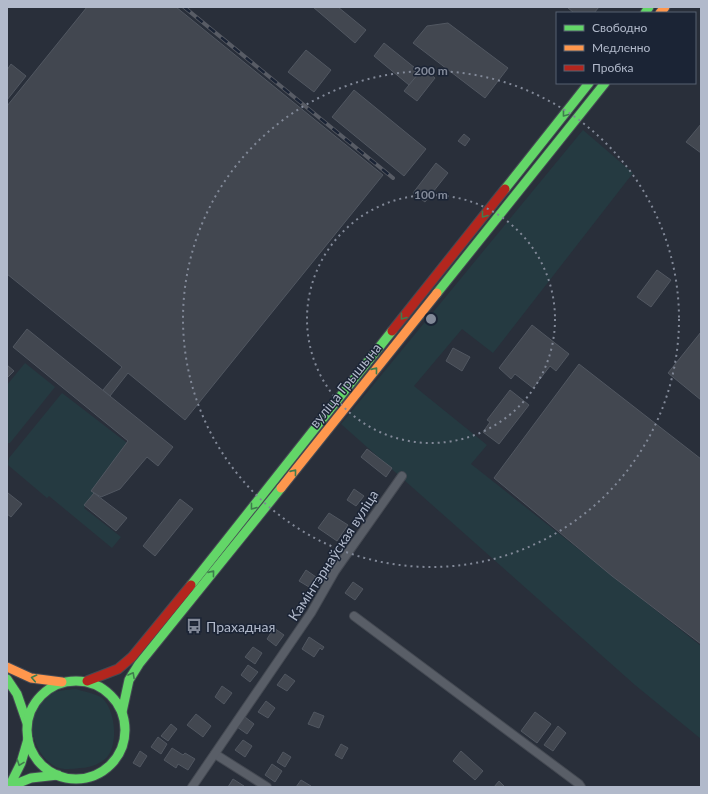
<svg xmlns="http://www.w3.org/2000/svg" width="708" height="794" font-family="Lato,sans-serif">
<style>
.green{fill:#253a41}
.building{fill:#424750;stroke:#515761}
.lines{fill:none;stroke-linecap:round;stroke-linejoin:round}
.street-casing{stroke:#454a53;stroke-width:10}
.fast-casing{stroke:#454a53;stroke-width:11}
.slow-casing{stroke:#454a53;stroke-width:11}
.jam-casing{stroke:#454a53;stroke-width:11}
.street{stroke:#595e67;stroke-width:8}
.fast{stroke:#63d668;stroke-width:9}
.slow{stroke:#ff974d;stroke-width:9}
.jam{stroke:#b3261e;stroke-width:9}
.rail-casing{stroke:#585c65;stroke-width:4}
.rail{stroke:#1b2435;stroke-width:2.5;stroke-dasharray:8;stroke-linecap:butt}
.oneway{stroke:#3f7d4e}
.ring{fill:none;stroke:#828998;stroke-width:2;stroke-dasharray:2 4}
.labels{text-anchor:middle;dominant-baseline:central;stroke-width:3;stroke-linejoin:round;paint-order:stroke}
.street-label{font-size:14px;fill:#b2bacb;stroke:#1b2435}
.poi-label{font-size:14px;fill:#b2bacb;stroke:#1b2435;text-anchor:start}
.centre{fill:#828998;stroke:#1b2435;stroke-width:2}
.ring-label{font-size:12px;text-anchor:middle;font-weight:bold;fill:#828998;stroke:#1b2435;stroke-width:3;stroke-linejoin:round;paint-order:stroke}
</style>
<rect width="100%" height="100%" fill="#292f3a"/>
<g class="green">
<polygon points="583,130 633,173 493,353 462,329 414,386 487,445 471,464 701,646 701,739 635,685 341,424"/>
<polygon points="25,363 55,387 10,443 7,443 7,385"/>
<polygon points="62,393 131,446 84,508 121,537 112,548 49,496 47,498 8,465 9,458"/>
<path d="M76 689C84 692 95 693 102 698 116 710 119 747 105 759 98 765 88 768 80 768 72 769 63 770 56 767 31 754 20 708 49 694 57 690 67 690 76 689Z"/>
</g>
<g class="building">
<polygon points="87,7 176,7 383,175 185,420 128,373 110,396 103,390 122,367 7,274 7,106"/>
<polygon points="313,7 338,7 366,30 355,43"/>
<polygon points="567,7 599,7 594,13 574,13"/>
<polygon points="448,23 508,68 485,98 413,43 427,26"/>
<polygon points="384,43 420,72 409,85 374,56"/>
<polygon points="306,50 331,70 314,92 288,72"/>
<polygon points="11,64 26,76 7,100 7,70"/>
<polygon points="423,68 435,78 417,101 404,91"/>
<polygon points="354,90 426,149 404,176 332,117"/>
<polygon points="701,124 701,153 686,142"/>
<polygon points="464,134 470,139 465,146 458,141"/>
<polygon points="436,163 448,173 425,202 413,193"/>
<polygon points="657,270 671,280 651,307 637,297"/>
<polygon points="532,325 569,354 556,371 550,366 533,388 515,374 511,379 499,368"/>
<polygon points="27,329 173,447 158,466 147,457 120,489 101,497 91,491 128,441 13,347"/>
<polygon points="701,332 701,400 668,373"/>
<polygon points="453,348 470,357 462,371 446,361"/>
<polygon points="579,364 701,459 701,644 612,576 494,478"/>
<polygon points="7,365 14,371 7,378"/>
<polygon points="510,390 529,405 499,444 483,432 490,422 487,420"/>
<polygon points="367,449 392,468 386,477 361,457"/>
<polygon points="354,489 364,496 356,506 347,500"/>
<polygon points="8,493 22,504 11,517 7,514 7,494"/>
<polygon points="94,493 127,518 116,531 84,505"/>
<polygon points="180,499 193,509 155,556 143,546"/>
<polygon points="329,513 348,525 337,541 318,528"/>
<polygon points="306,570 316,577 309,587 299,581"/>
<polygon points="353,582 363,589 355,600 345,593"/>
<polygon points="274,628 284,635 276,646 267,639"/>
<polygon points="309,637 324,647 322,650 320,648 314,657 302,649"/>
<polygon points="253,647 262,653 255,664 245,657"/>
<polygon points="248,665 258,672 250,682 241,675"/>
<polygon points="285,674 295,681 287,691 277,685"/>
<polygon points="222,686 232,693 224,704 215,697"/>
<polygon points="266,701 275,708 268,718 258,712"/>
<polygon points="314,712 324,716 319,728 308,724"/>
<polygon points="535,712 551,724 537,743 521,731"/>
<polygon points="196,714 211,726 203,737 187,725"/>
<polygon points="245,717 254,724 247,734 237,727"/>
<polygon points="171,724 177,729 168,741 161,736"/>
<polygon points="558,726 566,733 553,751 544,745"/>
<polygon points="158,737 167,744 161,754 151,747"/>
<polygon points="243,740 252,746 245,757 235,750"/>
<polygon points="341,744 348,748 342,759 335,755"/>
<polygon points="172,748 183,755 185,753 195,759 188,770 178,764 176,768 164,760"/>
<polygon points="140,751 147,756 140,767 133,763"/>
<polygon points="461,751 483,771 475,780 453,761"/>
<polygon points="283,752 291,757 285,767 277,762"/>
<polygon points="272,764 282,771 275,782 265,775"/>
<polygon points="233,779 244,786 243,787 228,787"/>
<polygon points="301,780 311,786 311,787 296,787"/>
<polygon points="499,781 505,787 494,787"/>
</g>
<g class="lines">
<defs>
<g id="street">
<polyline points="354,616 579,784 581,787"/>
<polyline points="215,754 267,787"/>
<polyline points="192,787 311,613 335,571 402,476"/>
</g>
<g id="fast">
<polyline points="645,13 649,7"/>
<polyline points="505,189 589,83"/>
<polyline points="437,293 605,83"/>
<polyline points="191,585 392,331"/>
<polyline points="7,679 17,694 27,723"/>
<circle cx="76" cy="730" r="49"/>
<polyline points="122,712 129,680 139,664 281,488"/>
<polyline points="11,786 31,778 58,775"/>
<polyline points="9,787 21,763 28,739"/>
</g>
<g id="slow">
<polyline points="660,13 665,7"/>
<polyline points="281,488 437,293"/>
<polyline points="7,667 31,678 62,682"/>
</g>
<g id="jam">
<polyline points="392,331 505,189"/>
<polyline points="87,681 118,669 132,657 191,585"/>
</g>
</defs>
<use href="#street" class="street-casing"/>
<use href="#fast" class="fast-casing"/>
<use href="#slow" class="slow-casing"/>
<use href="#jam" class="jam-casing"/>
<use href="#street" class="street"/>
<use href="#fast" class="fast"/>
<use href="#slow" class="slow"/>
<use href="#jam" class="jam"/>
<defs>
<polyline id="rail" points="184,7 393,178"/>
</defs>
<use href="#rail" class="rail-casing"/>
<use href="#rail" class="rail"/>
</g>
<defs><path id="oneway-chevron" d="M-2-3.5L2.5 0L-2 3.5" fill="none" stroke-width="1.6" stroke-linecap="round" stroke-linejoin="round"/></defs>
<g class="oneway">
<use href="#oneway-chevron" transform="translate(565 114) rotate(128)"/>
<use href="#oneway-chevron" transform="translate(484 215) rotate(128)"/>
<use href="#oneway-chevron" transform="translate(403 317) rotate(128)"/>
<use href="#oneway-chevron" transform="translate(375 370) rotate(-51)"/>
<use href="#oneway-chevron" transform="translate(294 472) rotate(-51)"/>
<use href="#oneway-chevron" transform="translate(253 507) rotate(128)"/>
<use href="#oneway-chevron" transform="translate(212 573) rotate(-51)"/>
<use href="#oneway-chevron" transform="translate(132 675) rotate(-61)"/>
<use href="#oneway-chevron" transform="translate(34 678) rotate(-168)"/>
<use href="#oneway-chevron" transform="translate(20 763) rotate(110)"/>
</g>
<g class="ring">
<circle cx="431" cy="319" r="124"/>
<circle cx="431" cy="319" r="248"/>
</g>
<defs>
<symbol id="bus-bare" viewBox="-9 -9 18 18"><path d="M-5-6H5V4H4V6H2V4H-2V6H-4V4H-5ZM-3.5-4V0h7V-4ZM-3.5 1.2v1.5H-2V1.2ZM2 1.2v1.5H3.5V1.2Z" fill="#828998" stroke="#1b2435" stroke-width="2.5" paint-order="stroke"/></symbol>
</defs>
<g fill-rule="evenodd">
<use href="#bus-bare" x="183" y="615" width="22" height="22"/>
</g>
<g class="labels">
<g class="street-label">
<text transform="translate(345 385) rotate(-51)">вуліца Грышына</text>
<text transform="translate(333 555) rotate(-57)">Камінтэрнаўская вуліца</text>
</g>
<g class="poi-label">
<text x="206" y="626">Прахадная</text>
</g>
</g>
<circle cx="431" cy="319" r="6" class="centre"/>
<g class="ring-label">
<text x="431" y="75">200 m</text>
<text x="431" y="199">100 m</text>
</g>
<rect width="708" height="794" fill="none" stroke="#b2bacb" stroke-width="16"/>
<rect x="556" y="12" width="140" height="72" fill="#1b2435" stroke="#576071"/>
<rect x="564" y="25" width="20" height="6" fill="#63d668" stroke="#576071"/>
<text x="592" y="32" font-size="12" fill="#b2bacb">Свободно</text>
<rect x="564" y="45" width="20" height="6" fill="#ff974d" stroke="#576071"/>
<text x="592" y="52" font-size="12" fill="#b2bacb">Медленно</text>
<rect x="564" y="65" width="20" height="6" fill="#b3261e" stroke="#576071"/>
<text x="592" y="72" font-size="12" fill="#b2bacb">Пробка</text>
</svg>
